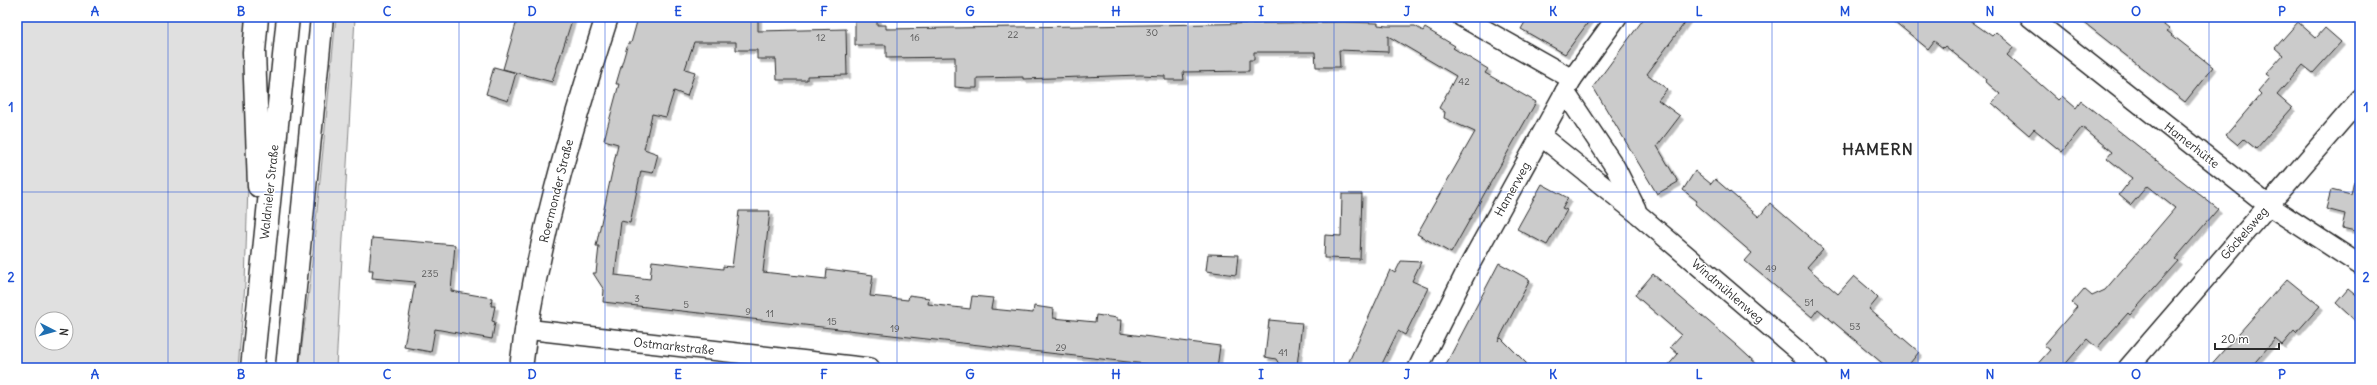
<svg xmlns="http://www.w3.org/2000/svg" width="2377" height="385" font-family="Delius,sans-serif">
<style>
.green{fill:#e0e0e0;stroke:#868686;fill-rule:evenodd}
.building{fill:#cbcbcb;stroke:#2b2b2b;filter:url(#shadow)}
.lines{fill:none;stroke-linecap:round;stroke-linejoin:round}
.minor-casing{stroke:#2b2b2b;stroke-width:22}
.secondary-casing{stroke:#2b2b2b;stroke-width:25}
.trunk-casing{stroke:#2b2b2b;stroke-width:25}
.minor{stroke:#fff;stroke-width:19}
.secondary{stroke:#fff;stroke-width:22}
.trunk{stroke:#fff;stroke-width:22}
.grid{fill:none;stroke:#1d4ed8;stroke-width:1;stroke-opacity:0.55}
.labels{text-anchor:middle;dominant-baseline:central;stroke-width:3;stroke-linejoin:round;paint-order:stroke}
.number-label{font-size:10px;fill:#535353}
.street-label{font-size:12px;fill:#2b2b2b;stroke:#fff}
.district-label{font-size:16px;font-weight:bold;letter-spacing:1px;fill:#2b2b2b;stroke:#fff}
.neatline{fill:none;stroke:#1d4ed8;stroke-width:1.5}
.grid-label{font-size:13px;text-anchor:middle;font-weight:bold;fill:#1d4ed8}
</style>
<defs>
<filter id="shadow"><feDropShadow dx="3.5" dy="3.5" stdDeviation="0" flood-color="#0004"/></filter>
</defs>
<rect width="100%" height="100%" fill="#fff"/>
<filter id="ink" filterUnits="userSpaceOnUse"><feTurbulence type="fractalNoise" baseFrequency=".025" numOctaves="2"/><feDisplacementMap in="SourceGraphic" scale="8" xChannelSelector="R" yChannelSelector="G"/><feConvolveMatrix kernelMatrix="1 2 1 2 8 2 1 2 1" color-interpolation-filters="sRGB"/></filter>
<g filter="url(#ink)">
<g class="green">
<path d="M17 17H253L245 284 238 368H17ZM42 319H66V343H42Z"/>
<polygon points="336,17 355,17 336,368 299,368 310,282"/>
</g>
<g class="building">
<polygon points="518,17 573,17 552,82 503,69"/>
<polygon points="758,17 758,31 846,29 847,75 807,76 807,80 777,80 776,59 757,59 757,50 736,50 736,42 694,42 685,69 695,72 687,96 674,91 666,117 652,114 644,149 658,154 653,173 641,171 630,223 621,221 615,275 650,279 652,261 723,269 723,266 732,267 739,211 770,211 763,272 826,279 827,269 873,275 870,296 908,300 909,295 929,298 928,304 970,309 972,296 993,298 991,309 1033,313 1034,306 1054,309 1053,318 1095,322 1096,315 1117,318 1117,320 1121,320 1120,333 1220,346 1217,368 1154,365 603,302 604,290 593,273 596,273 599,246 596,246 618,144 604,140 619,84 616,84 628,43 631,43 638,18"/>
<polygon points="855,17 877,17 877,25 886,25 886,29 1343,22 1378,23 1378,25 1387,26 1415,26 1423,31 1425,28 1455,46 1453,48 1488,69 1485,73 1536,102 1451,253 1417,234 1475,132 1444,118 1445,112 1439,108 1456,76 1388,36 1388,52 1339,50 1340,67 1316,67 1315,52 1254,52 1254,60 1249,60 1249,71 1183,72 1184,80 1165,80 1165,76 1140,75 1023,79 1023,77 977,78 977,88 966,88 955,87 955,57 886,58 886,45 855,45"/>
<polygon points="1528,17 1592,17 1565,54 1521,29"/>
<polygon points="1645,17 1689,17 1647,74 1667,89 1658,100 1680,116 1657,146 1678,182 1657,194 1593,87"/>
<polygon points="1889,17 1965,17 1992,36 1996,32 2014,47 2007,55 2058,100 2062,96 2076,108 2081,101 2218,209 2175,259 2178,261 2130,315 2128,313 2097,348 2087,339 2062,368 2034,368 2050,350 2044,345 2077,307 2072,303 2084,289 2092,296 2105,290 2175,208 2147,186 2131,205 2119,195 2132,178 2107,158 2112,152 2082,127 2062,152 2034,129 2029,135 1992,103 2000,94 1985,81 1986,79 1945,46 1943,48 1934,41 1928,49"/>
<polygon points="2077,17 2154,17 2169,29 2167,31 2213,67 2185,102"/>
<polygon points="2298,22 2316,38 2325,28 2341,42 2313,73 2303,65 2277,95 2292,108 2256,149 2244,139 2238,145 2226,135 2261,94 2258,91 2270,77 2266,74 2283,55 2275,48"/>
<polygon points="494,67 516,73 508,101 486,94"/>
<polygon points="1695,171 1711,184 1715,179 1759,217 1770,203 1823,249 1807,267 1838,294 1854,276 1868,288 1878,298 1869,309 1919,352 1906,368 1888,368 1818,309 1812,317 1745,261 1752,253 1695,204 1697,201 1683,190"/>
<polygon points="2354,181 2360,182 2360,232 2342,228 2345,214 2326,209 2331,190 2351,195"/>
<polygon points="1542,184 1568,198 1562,208 1567,210 1547,245 1517,229"/>
<polygon points="1342,194 1362,194 1360,259 1324,258 1325,235 1341,236"/>
<polygon points="372,238 455,245 451,291 492,298 491,306 495,306 492,321 495,322 492,339 435,329 431,352 404,347 415,282 372,278 373,270 369,270"/>
<polygon points="1208,254 1238,255 1236,275 1206,271"/>
<polygon points="1401,261 1421,262 1412,281 1428,288 1405,335 1398,331 1380,368 1346,368 1390,270 1395,273"/>
<polygon points="1499,263 1530,280 1498,341 1501,338 1531,368 1444,368"/>
<polygon points="1653,274 1736,345 1761,368 1666,368 1678,354 1670,347 1681,335 1635,295"/>
<polygon points="2287,279 2320,306 2296,333 2294,331 2282,345 2275,339 2250,368 2208,368"/>
<polygon points="2348,289 2360,299 2360,325 2336,303"/>
<polygon points="1269,320 1302,323 1297,366 1279,364 1276,359 1265,357"/>
</g>
<g class="lines">
<defs>
<g id="minor">
<polyline points="1462,17 1572,79"/>
<polyline points="2030,17 2268,205 2360,265"/>
<polyline points="1565,92 1615,167 1636,209"/>
<polyline points="1541,136 1638,214 1818,368"/>
<polyline points="525,329 870,368"/>
<polyline points="1418,368 1468,268 1572,79 1617,17"/>
<polyline points="2128,368 2360,99"/>
</g>
<path id="secondary" d="M521 368C535 248 570 132 607 17"/>
<g id="trunk">
<polyline points="257,17 254,52 259,186"/>
<polyline points="252,368 288,17"/>
<polyline points="287,368 322,17"/>
</g>
</defs>
<use href="#minor" class="minor-casing"/>
<use href="#secondary" class="secondary-casing"/>
<use href="#trunk" class="trunk-casing"/>
<use href="#minor" class="minor"/>
<use href="#secondary" class="secondary"/>
<use href="#trunk" class="trunk"/>
</g>
</g>
<path class="grid" d="M168 17V368M314 17V368M459 17V368M605 17V368M751 17V368M897 17V368M1043 17V368M1188 17V368M1334 17V368M1480 17V368M1626 17V368M1772 17V368M1918 17V368M2063 17V368M2209 17V368M17 192H2360"/>
<g class="labels">
<g class="number-label">
<text x="1152" y="32">30</text>
<text x="1013" y="34">22</text>
<text x="821" y="37">12</text>
<text x="915" y="37">16</text>
<text x="1464" y="81">42</text>
<text x="1771" y="268">49</text>
<text x="430" y="273">235</text>
<text x="637" y="298">3</text>
<text x="1809" y="302">51</text>
<text x="686" y="304">5</text>
<text x="748" y="311">9</text>
<text x="770" y="313">11</text>
<text x="832" y="321">15</text>
<text x="1855" y="326">53</text>
<text x="895" y="328">19</text>
<text x="1061" y="347">29</text>
<text x="1283" y="352">41</text>
</g>
<g class="street-label">
<text transform="translate(2192 145) rotate(38)">Hamerhütte</text>
<text transform="translate(1512 189) rotate(-61)">Hamerweg</text>
<text transform="translate(556 191) rotate(-76)">Roermonder Straße</text>
<text transform="translate(269 192) rotate(-84)">Waldnieler Straße</text>
<text transform="translate(2244 233) rotate(-49)">Göckelsweg</text>
<text transform="translate(1728 291) rotate(41)">Windmühlenweg</text>
<text transform="translate(674 346) rotate(6)">Ostmarkstraße</text>
</g>
<g class="district-label">
<text x="1878" y="149">HAMERN</text>
</g>
</g>
<rect width="2377" height="385" fill="none" stroke="#fff" stroke-width="44"/>
<g transform="translate(54 331) rotate(96)"><circle r="19" fill="#ffffff" stroke="#aaaaaa"/>
<path d="M0-3L7 15L0 10L-7 15Z" fill="#1f6fb2"/>
<text y="-6" font-size="11" font-weight="bold" text-anchor="middle" fill="#2b2b2b">N</text>
</g>
<path d="M2215 343v6h64v-6" fill="none" stroke="#2b2b2b" stroke-width="2"/>
<text x="2221" y="343" font-size="12" fill="#2b2b2b" stroke="#ffffff" stroke-width="3" paint-order="stroke">20 m</text>
<rect x="22" y="22" width="2333" height="341" class="neatline"/>
<g class="grid-label">
<text x="95" y="16">A</text>
<text x="241" y="16">B</text>
<text x="387" y="16">C</text>
<text x="532" y="16">D</text>
<text x="678" y="16">E</text>
<text x="824" y="16">F</text>
<text x="970" y="16">G</text>
<text x="1116" y="16">H</text>
<text x="1261" y="16">I</text>
<text x="1407" y="16">J</text>
<text x="1553" y="16">K</text>
<text x="1699" y="16">L</text>
<text x="1845" y="16">M</text>
<text x="1990" y="16">N</text>
<text x="2136" y="16">O</text>
<text x="2282" y="16">P</text>
<text x="11" y="112">1</text>
<text x="2366" y="112">1</text>
<text x="11" y="282">2</text>
<text x="2366" y="282">2</text>
<text x="95" y="379">A</text>
<text x="241" y="379">B</text>
<text x="387" y="379">C</text>
<text x="532" y="379">D</text>
<text x="678" y="379">E</text>
<text x="824" y="379">F</text>
<text x="970" y="379">G</text>
<text x="1116" y="379">H</text>
<text x="1261" y="379">I</text>
<text x="1407" y="379">J</text>
<text x="1553" y="379">K</text>
<text x="1699" y="379">L</text>
<text x="1845" y="379">M</text>
<text x="1990" y="379">N</text>
<text x="2136" y="379">O</text>
<text x="2282" y="379">P</text>
</g>
</svg>
